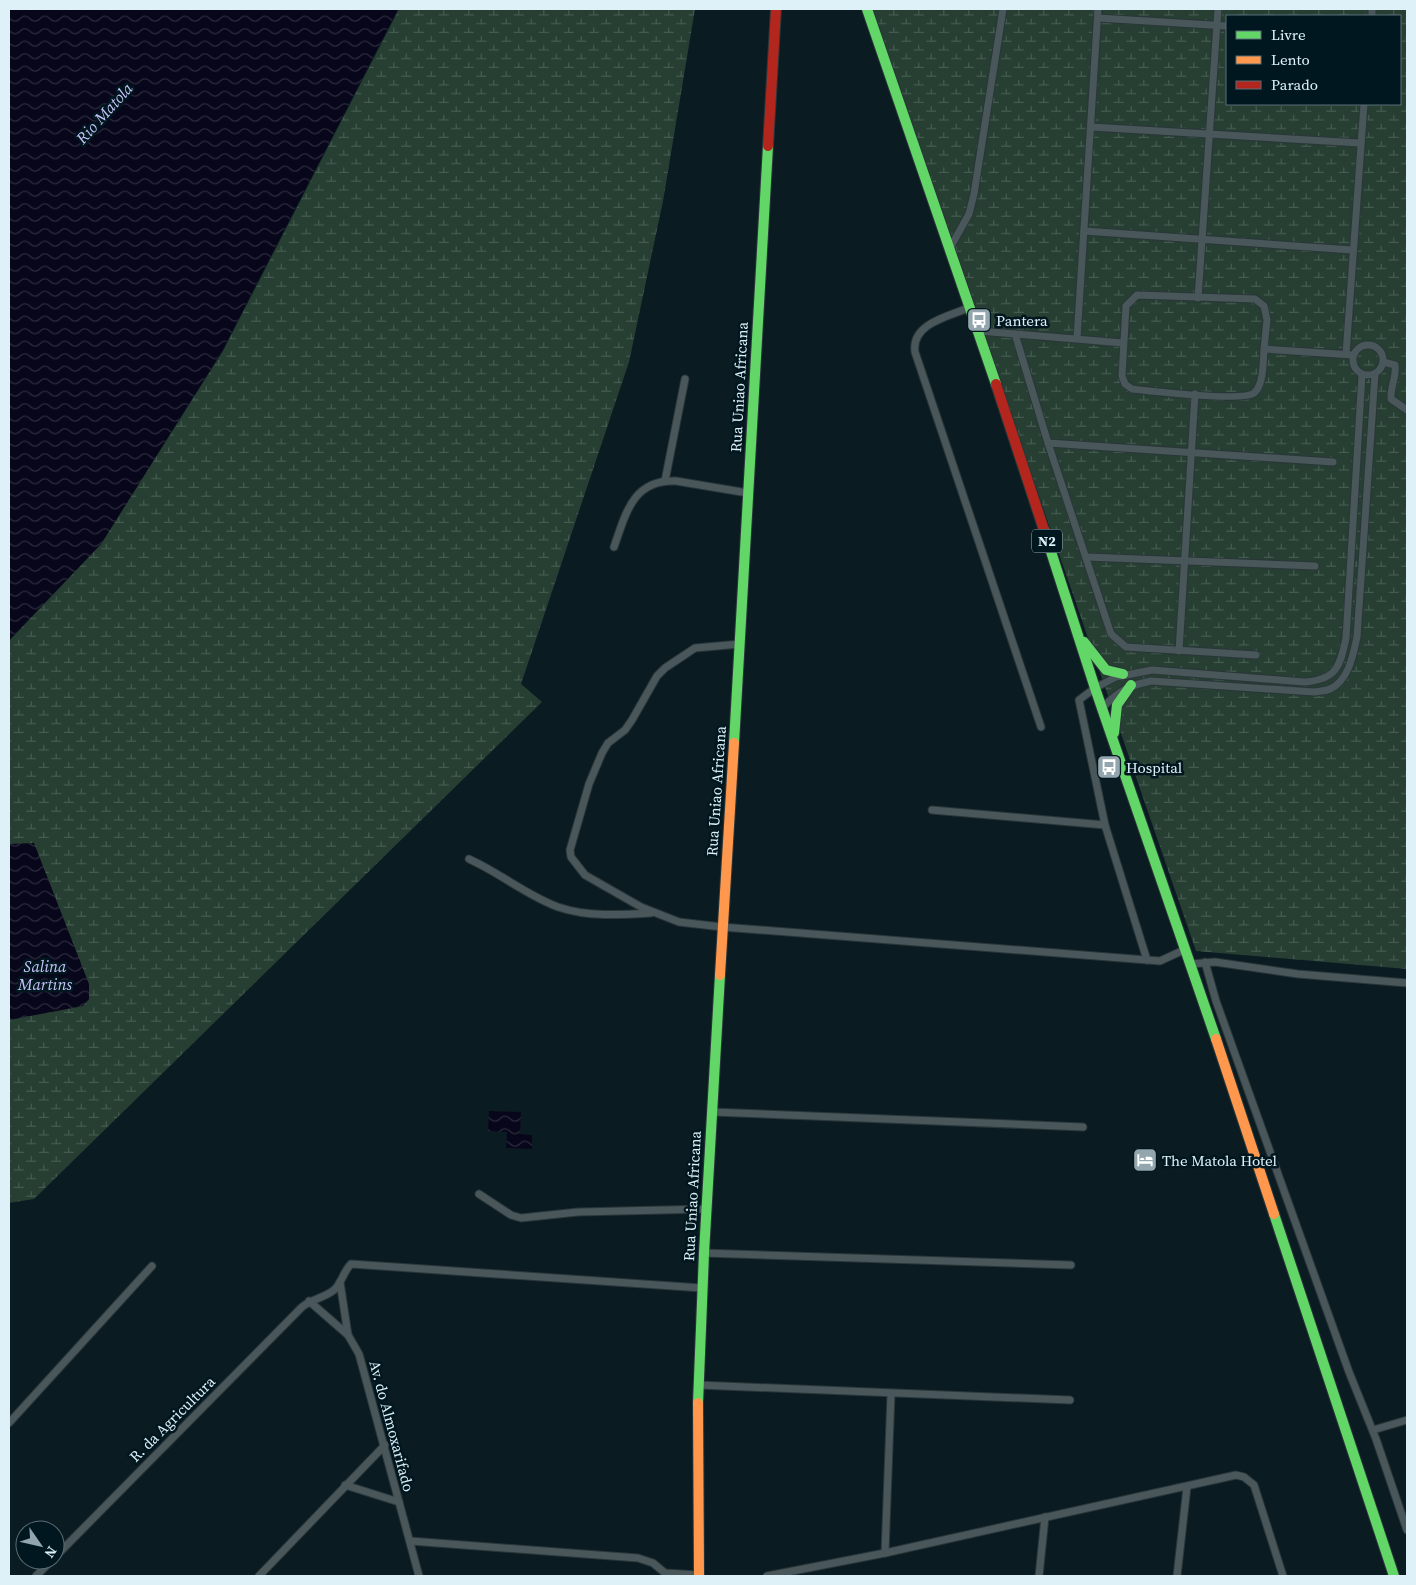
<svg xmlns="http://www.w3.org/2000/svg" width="1416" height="1585" font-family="'Source Serif 4',serif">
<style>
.wetland{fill:url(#wetland-marsh);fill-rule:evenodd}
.water{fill:url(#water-waves)}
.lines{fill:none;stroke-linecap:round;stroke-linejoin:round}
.street-casing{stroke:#2a3639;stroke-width:9}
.fast-casing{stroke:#2a3639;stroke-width:12}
.slow-casing{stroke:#2a3639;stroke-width:12}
.jam-casing{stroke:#2a3639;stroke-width:12}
.street{stroke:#49565a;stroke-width:7}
.fast{stroke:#63d668;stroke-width:10}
.slow{stroke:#ff974d;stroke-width:10}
.jam{stroke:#b3261e;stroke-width:10}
.labels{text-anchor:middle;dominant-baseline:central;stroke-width:5;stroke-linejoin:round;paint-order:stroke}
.shield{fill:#00171f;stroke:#9bb0b7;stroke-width:1}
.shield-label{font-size:14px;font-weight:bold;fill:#def1f8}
.poi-label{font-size:15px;fill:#def1f8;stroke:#00171f;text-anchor:start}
.street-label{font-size:15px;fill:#def1f8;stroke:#00171f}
.water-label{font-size:16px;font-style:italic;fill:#c9c2fa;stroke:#00171f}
</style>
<defs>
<pattern id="wetland-marsh" width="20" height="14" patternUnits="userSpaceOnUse" patternTransform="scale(1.25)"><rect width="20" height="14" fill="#263f32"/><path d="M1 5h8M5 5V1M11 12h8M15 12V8" fill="none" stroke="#455b50"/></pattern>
<pattern id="water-waves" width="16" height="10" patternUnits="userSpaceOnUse" patternTransform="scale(1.25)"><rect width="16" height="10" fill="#08061a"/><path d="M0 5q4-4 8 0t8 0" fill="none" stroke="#2c2b3c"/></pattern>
</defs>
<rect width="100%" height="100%" fill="#0a1c22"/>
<g class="wetland">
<polygon points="399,9 695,9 663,201 629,362 521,684 542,702 34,1199 9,1203 9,641 101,544 223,351"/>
<path d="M871 9H1407V969L1196 951ZM1227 16H1400V104H1227Z"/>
</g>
<g class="water">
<polygon points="9,9 398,9 222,351 101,544 9,640"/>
<polygon points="34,843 89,984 89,999 83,1006 9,1020 9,844"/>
<polygon points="489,1111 521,1112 520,1134 532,1135 532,1149 506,1148 507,1132 488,1131"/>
</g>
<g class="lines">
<defs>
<g id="street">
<polyline points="1372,16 1372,9"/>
<polyline points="1098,18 1227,26"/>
<polyline points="1091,127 1360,143"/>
<polyline points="1084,231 1352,250"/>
<polyline points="950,248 969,214 974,194 1003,9"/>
<polyline points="1198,298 1218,9"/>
<path d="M971 307C950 316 911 323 915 352L1041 727"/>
<polyline points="979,331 1123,343"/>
<polyline points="1015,334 1048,443 1111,634 1126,647 1256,655"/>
<polyline points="1077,338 1098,9"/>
<circle cx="1368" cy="360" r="15"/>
<path d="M1264 349C1263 361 1264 385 1254 393 1243 402 1150 391 1132 389L1125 384 1122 376 1126 306 1137 295 1255 299 1264 306 1267 320 1264 349 1353 355"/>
<polyline points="1346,354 1364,104"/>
<path d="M1383 362 1395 365C1397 376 1390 387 1391 399L1407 410"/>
<polyline points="1048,443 1333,462"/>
<polyline points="665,481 685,379"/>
<path d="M614 547C626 513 633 479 676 481L748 493"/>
<polyline points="1086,557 1315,566"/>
<polyline points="740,644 695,648 665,668 657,676 632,720 625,730 608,743 602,753 589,784 570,850 571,857 585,875 641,907 679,922 722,927 1160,961 1186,949"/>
<polyline points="1179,651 1195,394"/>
<path d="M1102 708C1119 691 1127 686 1151 681L1314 692C1319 691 1326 691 1330 689 1349 680 1353 655 1357 637L1375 374"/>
<polyline points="932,810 1105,825"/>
<path d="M469 859C500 873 526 895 558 907 587 917 620 915 651 913"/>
<path d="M1147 960 1105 825 1079 700 1095 688 1116 677 1152 670 1304 682C1336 680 1340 667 1346 638L1362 375"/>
<polyline points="1205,962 1216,1001 1349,1372 1376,1439 1407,1530"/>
<polyline points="1191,964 1215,962 1298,974 1407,983"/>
<polyline points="712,1112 1083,1127"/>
<polyline points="479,1194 511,1215 521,1218 578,1212 706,1209"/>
<polyline points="704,1253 1071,1265"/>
<polyline points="340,1282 348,1335"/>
<polyline points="309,1301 348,1335 359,1354 419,1576"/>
<polyline points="698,1385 1070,1400"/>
<polyline points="9,1423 152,1266"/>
<polyline points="1373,1430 1407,1420"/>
<polyline points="345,1485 399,1502"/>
<polyline points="410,1541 638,1558 653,1563 665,1573 699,1575"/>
<polyline points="885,1553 891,1394"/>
<path d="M55 1557 302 1307C312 1299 324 1298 334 1290 342 1283 343 1272 351 1264L702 1288"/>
<polyline points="36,1576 52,1560"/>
<polyline points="259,1576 385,1445"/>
<polyline points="767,1576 885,1553 1236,1475 1244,1477 1254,1485 1283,1576"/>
<polyline points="1039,1576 1045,1517"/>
<polyline points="1177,1576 1187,1487"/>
</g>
<g id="fast">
<polyline points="867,9 996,384"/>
<polyline points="1044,530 1095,688 1216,1039"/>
<polyline points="1084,642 1106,670 1123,674"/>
<polyline points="1114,733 1117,705 1131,685"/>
<polyline points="734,743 768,146"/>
<polyline points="1274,1214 1394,1576"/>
<polyline points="698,1403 704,1253 720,975"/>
</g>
<g id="slow">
<polyline points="720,975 734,743"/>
<polyline points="1216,1039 1274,1214"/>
<polyline points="698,1403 699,1576"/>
</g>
<g id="jam">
<polyline points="768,146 776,9"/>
<polyline points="996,384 1044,530"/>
</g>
</defs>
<use href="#street" class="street-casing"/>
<use href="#fast" class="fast-casing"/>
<use href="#slow" class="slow-casing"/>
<use href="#jam" class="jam-casing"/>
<use href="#street" class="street"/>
<use href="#fast" class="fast"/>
<use href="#slow" class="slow"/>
<use href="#jam" class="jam"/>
</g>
<defs>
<symbol id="bus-square" viewBox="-11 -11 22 22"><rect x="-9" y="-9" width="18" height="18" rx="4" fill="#94a6ad" stroke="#00171f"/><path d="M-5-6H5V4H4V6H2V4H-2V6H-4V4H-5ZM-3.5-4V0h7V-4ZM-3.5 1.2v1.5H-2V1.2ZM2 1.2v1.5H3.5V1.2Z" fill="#fff"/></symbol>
<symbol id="hotel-square" viewBox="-11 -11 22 22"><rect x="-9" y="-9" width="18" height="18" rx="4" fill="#94a6ad" stroke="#00171f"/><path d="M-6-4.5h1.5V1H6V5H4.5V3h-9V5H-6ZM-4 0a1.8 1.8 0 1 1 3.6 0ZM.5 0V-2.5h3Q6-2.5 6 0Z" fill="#fff"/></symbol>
</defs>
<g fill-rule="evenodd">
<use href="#bus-square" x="965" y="306" width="28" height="28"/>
<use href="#bus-square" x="1095" y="753" width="28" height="28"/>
<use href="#hotel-square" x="1131" y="1146" width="28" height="28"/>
</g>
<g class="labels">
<rect class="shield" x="1032" y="529.5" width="30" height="23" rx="4"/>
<g class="shield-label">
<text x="1047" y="541">N2</text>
</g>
<g class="poi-label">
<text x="996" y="320">Pantera</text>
<text x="1126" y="767">Hospital</text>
<text x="1162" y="1160">The Matola Hotel</text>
</g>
<g class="street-label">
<text transform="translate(739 387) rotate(-87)">Rua Uniao Africana</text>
<text transform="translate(716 791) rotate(-86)">Rua Uniao Africana</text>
<text transform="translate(692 1196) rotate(-87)">Rua Uniao Africana</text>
<text transform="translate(172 1419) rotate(-45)">R. da Agricultura</text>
<text transform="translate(392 1426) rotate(75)">Av. do Almoxarifado</text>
</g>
<g class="water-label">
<text transform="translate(104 113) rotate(-48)">Rio Matola</text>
<text x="45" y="966">Salina<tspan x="45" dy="18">Martins</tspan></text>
</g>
</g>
<rect width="1416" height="1585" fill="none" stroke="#def1f8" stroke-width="20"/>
<rect x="1226" y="15" width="175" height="90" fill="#00171f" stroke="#596e76"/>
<rect x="1236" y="31" width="25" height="8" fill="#63d668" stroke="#596e76"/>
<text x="1271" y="40" font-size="15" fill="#def1f8">Livre</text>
<rect x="1236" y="56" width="25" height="8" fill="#ff974d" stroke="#596e76"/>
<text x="1271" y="65" font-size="15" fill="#def1f8">Lento</text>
<rect x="1236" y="81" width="25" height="8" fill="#b3261e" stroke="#596e76"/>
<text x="1271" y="90" font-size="15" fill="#def1f8">Parado</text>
<g transform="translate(40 1545) rotate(124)"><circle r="24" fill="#00171f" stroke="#596e76"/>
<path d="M0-4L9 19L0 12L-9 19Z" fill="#94a6ad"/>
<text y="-8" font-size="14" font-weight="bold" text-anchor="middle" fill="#def1f8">N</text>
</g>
</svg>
